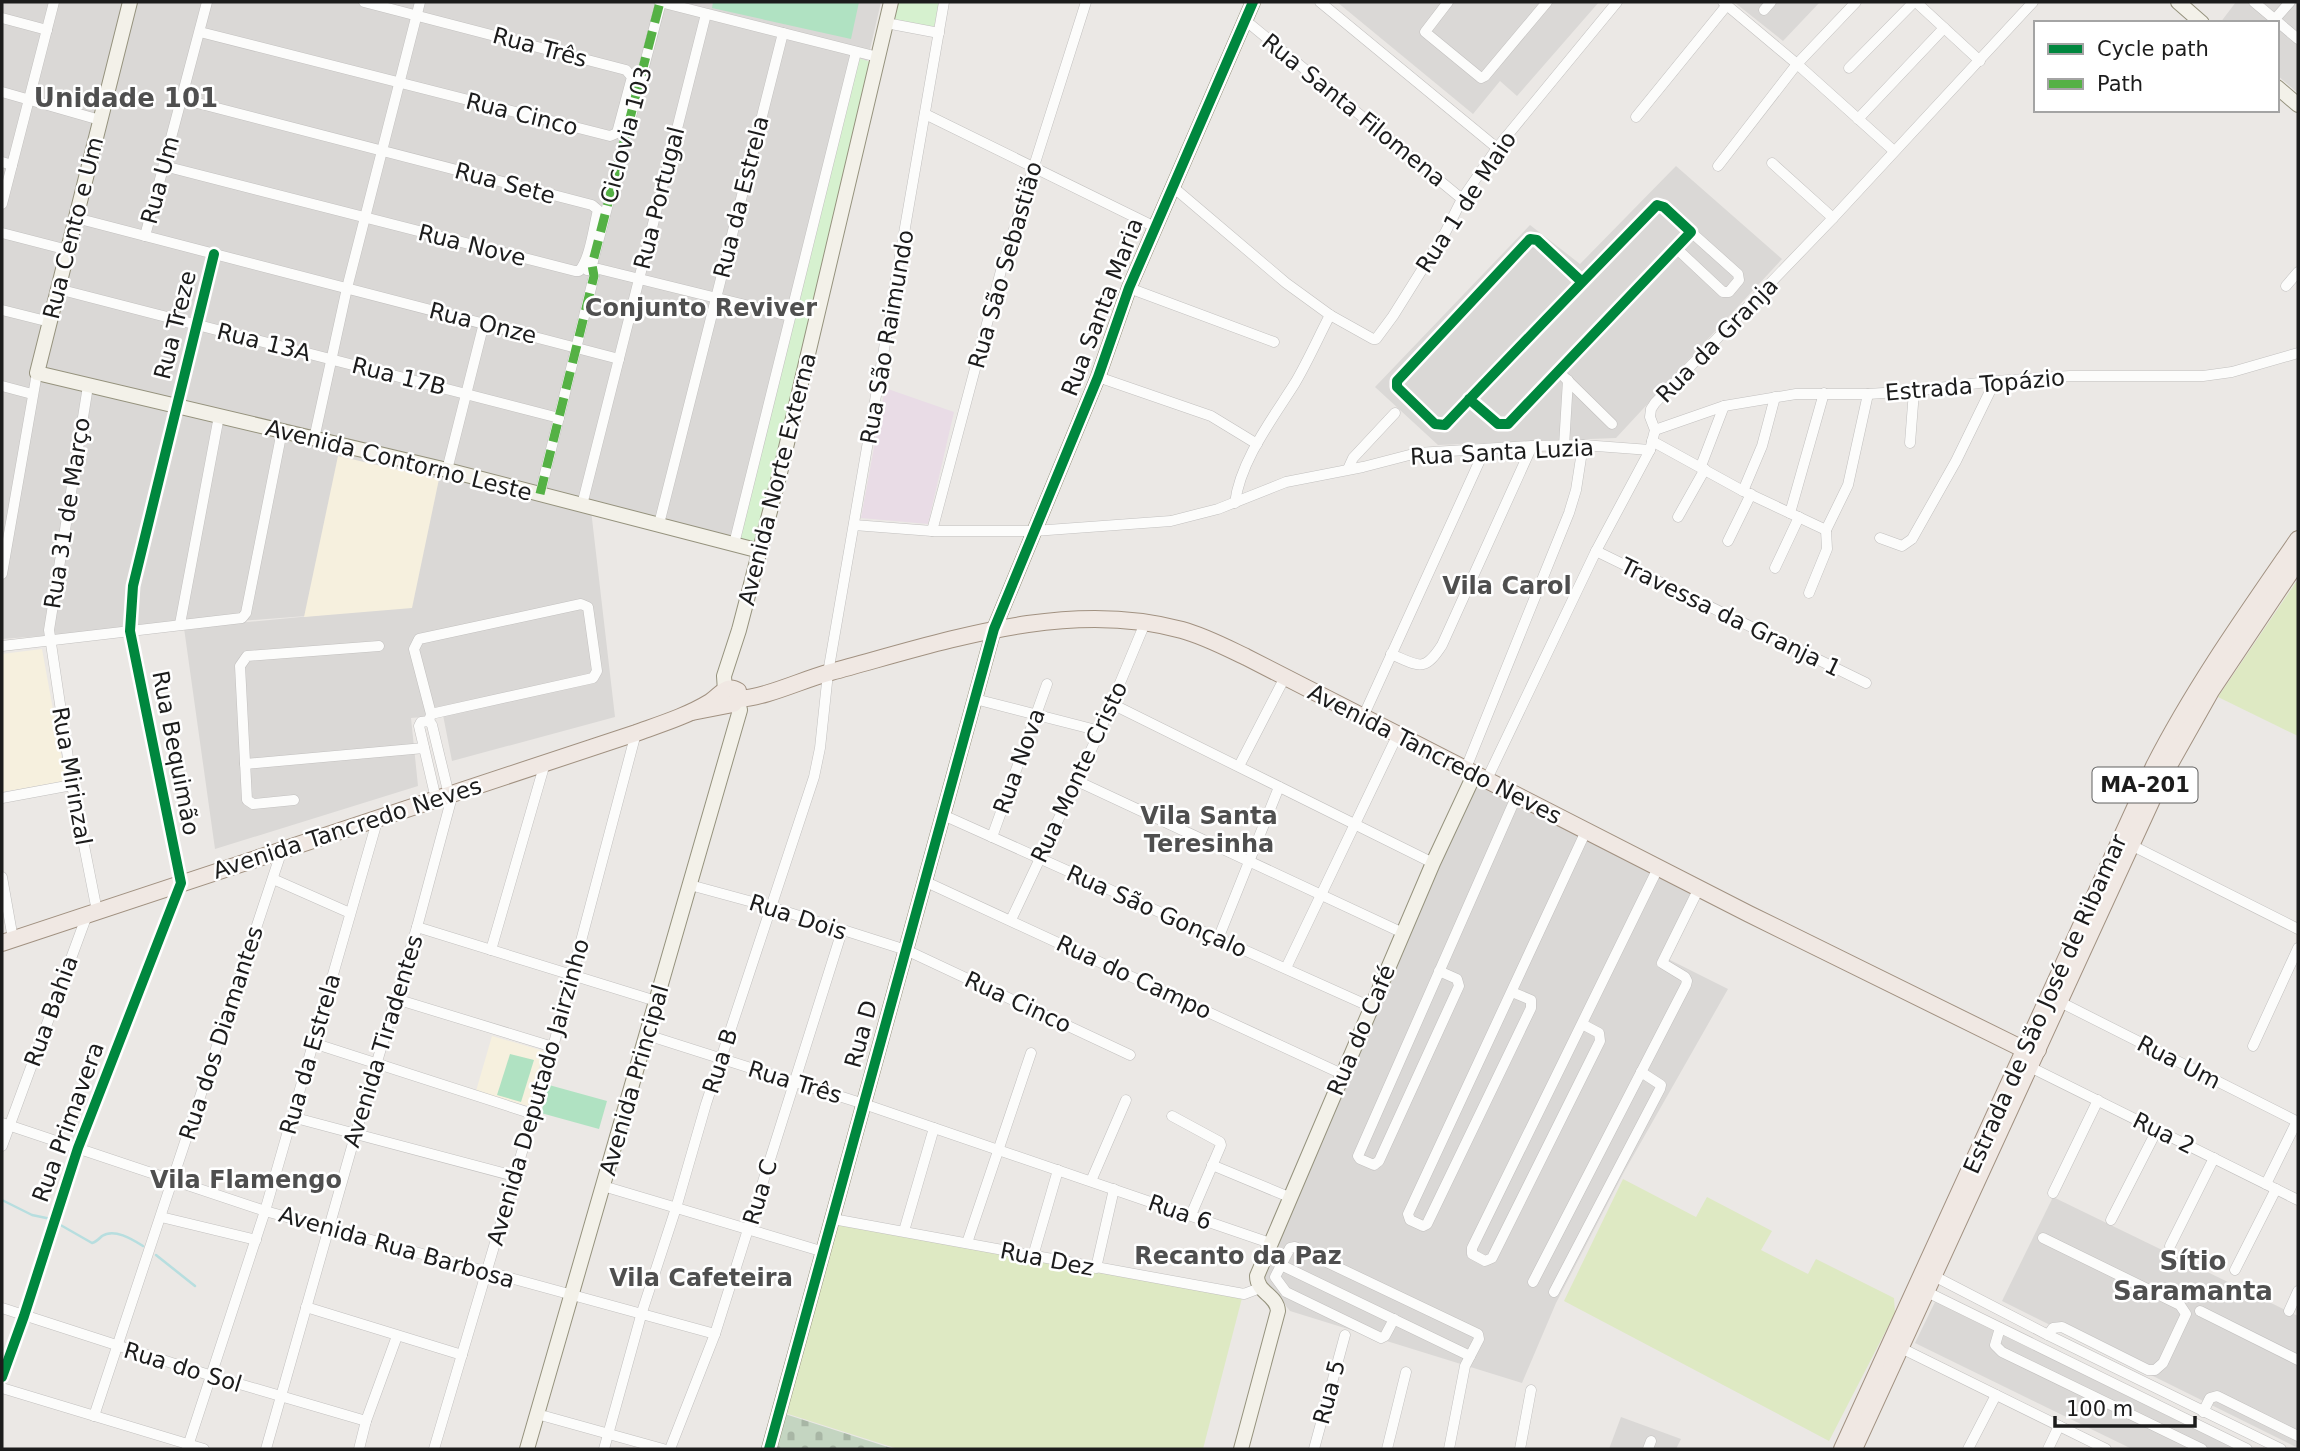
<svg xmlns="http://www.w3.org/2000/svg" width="2300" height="1451" font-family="'DejaVu Sans',sans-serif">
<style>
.residential{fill:#dad8d6}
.industrial{fill:#e9dce6}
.education{fill:#f6f0de}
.grass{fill:#dee9c3}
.cemetery{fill:url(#cemetery-stones)}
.park{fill:#d6f1cf}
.pitch{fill:#b0e2c2}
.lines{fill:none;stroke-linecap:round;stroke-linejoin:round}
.stream{stroke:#b7dedf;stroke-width:2.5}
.street-casing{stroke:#c2c0bf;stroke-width:11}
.secondary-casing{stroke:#95927d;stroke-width:16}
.primary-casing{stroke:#a19181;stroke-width:18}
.street{stroke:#fcfcfb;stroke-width:10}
.secondary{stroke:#f3f1e9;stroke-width:14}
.primary{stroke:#f0e8e3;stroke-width:16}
.quiet{stroke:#55b145;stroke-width:9;stroke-dasharray:18 9;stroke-linecap:butt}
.cycleway-casing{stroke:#fff;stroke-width:15}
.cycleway{stroke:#00873e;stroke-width:10}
.labels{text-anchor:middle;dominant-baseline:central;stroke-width:5;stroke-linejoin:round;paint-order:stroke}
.shield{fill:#fff;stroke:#606060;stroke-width:2}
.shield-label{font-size:21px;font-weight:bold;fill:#1c1c1c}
.street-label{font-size:23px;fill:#1c1c1c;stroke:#fff}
.neighbourhood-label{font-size:24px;font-weight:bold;fill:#4f4f4f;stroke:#fff}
.quarter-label{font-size:26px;font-weight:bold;fill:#4f4f4f;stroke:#fff}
</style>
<defs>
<pattern id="cemetery-stones" width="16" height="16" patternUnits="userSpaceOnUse" patternTransform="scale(1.75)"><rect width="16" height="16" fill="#c4d5c1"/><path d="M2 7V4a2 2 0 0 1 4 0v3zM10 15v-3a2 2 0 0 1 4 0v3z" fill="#a8b6a5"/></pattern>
</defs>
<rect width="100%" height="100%" fill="#ebe8e5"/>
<g class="residential">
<polygon points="2,2 881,2 753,552 591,510 615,717 452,761 443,715 411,718 418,786 215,849 184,628 332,614 2,639"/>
<polygon points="1337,2 1599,2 1517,96 1500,81 1473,114"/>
<polygon points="1734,2 1820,2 1783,41"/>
<polygon points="2236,2 2298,2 2298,93 2277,75 2277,23 2220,23"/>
<polygon points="1676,166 1782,259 1616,438 1438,445 1375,387 1530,225 1580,264"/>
<polygon points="1478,786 1690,892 1695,897 1668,959 1728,989 1624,1172 1556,1303 1522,1383 1290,1311 1263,1277 1472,788"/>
<polygon points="2053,1197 2298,1316 2298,1448 2002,1301"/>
<polygon points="1935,1302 2235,1449 2132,1449 1915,1343"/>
<polygon points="1621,1417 1681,1439 1676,1449 1609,1449"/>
</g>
<polygon class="industrial" points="885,388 954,412 928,524 861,518"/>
<g class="education">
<polygon points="338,456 439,479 412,608 304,617"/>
<polygon points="42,649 66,781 2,792 2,654"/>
<polygon points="492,1036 544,1051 528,1106 476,1091"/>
</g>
<g class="grass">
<polygon points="2296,582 2298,582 2298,736 2218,697"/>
<polygon points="1623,1179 1696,1217 1707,1197 1772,1231 1761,1250 1808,1274 1816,1259 1894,1298 1895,1313 1829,1441 1564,1301"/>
<polygon points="836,1222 1242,1298 1203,1449 898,1449 785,1413"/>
</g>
<polygon class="cemetery" points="785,1414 894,1449 776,1449"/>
<g class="park">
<polygon points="898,2 939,2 934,28 894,21"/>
<polygon points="858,58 871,62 758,543 740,538"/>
</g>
<g class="pitch">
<polygon points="713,2 859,2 851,39 712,8"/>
<polygon points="510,1054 534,1060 521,1102 497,1095"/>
<polygon points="549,1085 607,1101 599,1129 541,1113"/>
</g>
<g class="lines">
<g class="stream">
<polyline points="2,1200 32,1215 51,1219"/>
<path d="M57 1223 92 1243C96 1242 99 1239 102 1236 114 1228 132 1239 143 1246"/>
<polyline points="156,1255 195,1286"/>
</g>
<defs>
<g id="street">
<polyline points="660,2 878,57"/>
<polyline points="1320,2 1497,148"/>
<polyline points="1448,2 1425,32 1481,78 1485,76 1547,2"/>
<polyline points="1723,2 1797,64 1894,151"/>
<polyline points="1916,2 1980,61"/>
<polyline points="2254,2 2298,39"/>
<polyline points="1764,10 1771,2"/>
<polyline points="2,18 47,30"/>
<polyline points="2275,19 2290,2"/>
<polyline points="1245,20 1462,199"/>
<polyline points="886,23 939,33"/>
<polyline points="200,32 610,136 617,133 632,77 626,70 364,2"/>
<polyline points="1849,68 1914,2"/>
<polyline points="2,92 100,120"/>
<polyline points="925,114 1155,227"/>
<polyline points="1636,117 1727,5"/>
<polyline points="1858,119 1944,28"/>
<polyline points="2,162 12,165"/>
<polyline points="1772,163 1833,218"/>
<path d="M164 166 575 271H579C590 260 594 225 598 210L592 205 182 99"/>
<polyline points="1718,166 1797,64 1856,2"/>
<polyline points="1173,187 1286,283 1330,315 1373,339 1376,339 1393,316 1445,233 1462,199 1497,148 1617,2"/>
<polyline points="2,204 54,2"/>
<polyline points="76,218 619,359"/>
<polyline points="2,233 68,250"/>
<polyline points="145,236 207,2"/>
<polyline points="1676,248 1723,292 1729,292 1739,280 1738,274 1691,232"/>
<polyline points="587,270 599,269 790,316"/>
<polyline points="2286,286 2298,272"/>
<polyline points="1129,288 1274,342"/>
<polyline points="58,289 559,418"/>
<polyline points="2,310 50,322"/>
<polyline points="1559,372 1612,424"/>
<polyline points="1098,377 1211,416 1257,444"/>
<polyline points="2,386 32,394"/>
<polyline points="88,386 49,630 72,785 97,911"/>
<path d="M1469 399 1498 424H1508L1691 232 1664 207 1657 205C1586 278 1515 351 1445 425L1435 424 1397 387V381L1530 239 1537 240 1582 282"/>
<polyline points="1655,430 1724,406 1796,394 1868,394 1914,391 1995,381 2070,376 2203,376 2232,372 2298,353"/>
<polyline points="314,439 347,288 420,2"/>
<polyline points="1652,441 1743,491 1826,530"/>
<polyline points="1910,443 1914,391"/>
<polyline points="1564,446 1568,380"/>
<polyline points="1701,466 1724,406"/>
<polyline points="1348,469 1353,458 1395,413"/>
<polyline points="447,470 484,323"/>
<polyline points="1743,491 1762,446 1775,397"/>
<polyline points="540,494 594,276 592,265 661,2"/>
<path d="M1235 503C1240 461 1273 418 1295 383 1308 361 1318 338 1330 315"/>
<polyline points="582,505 706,14"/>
<polyline points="1790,513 1824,393"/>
<polyline points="1678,517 1705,469"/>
<polyline points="659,524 783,33"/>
<polyline points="854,525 932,531 1034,531 1171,521 1218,509 1286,482 1363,467 1417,453 1532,446 1583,445 1650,450"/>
<polyline points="1826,530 1848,485 1868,394"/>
<polyline points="932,531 1002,267 1086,2"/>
<polyline points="1880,538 1902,546 1912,539 1956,461 1995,381"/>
<polyline points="1728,541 1751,494"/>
<polyline points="734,544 856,52"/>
<polyline points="1596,551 1866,683"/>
<polyline points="1775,568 1799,517"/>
<polyline points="2,574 37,373"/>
<polyline points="1809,593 1827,549 1826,530"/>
<polyline points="180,624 219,416"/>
<polyline points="2,646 242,618 246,613 282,431"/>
<path d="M1391 654C1419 666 1424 673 1442 645L1532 446"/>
<polyline points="975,699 1100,731"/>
<polyline points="1112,704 1433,863"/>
<polyline points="1363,717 1485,449"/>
<polyline points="429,721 431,714 414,649 419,639 581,604 588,607 597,671 593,678 431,714"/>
<polyline points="245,764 424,748"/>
<polyline points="1239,766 1285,677"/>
<polyline points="1466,768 1569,513 1576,490 1583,445"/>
<polyline points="1487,779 1596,551 1650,450 1655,430 1650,417 1651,409 1655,403 1833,218 2033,2"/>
<polyline points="1077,781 1403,933"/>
<polyline points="2,798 72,785"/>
<polyline points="436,799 419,726 421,722 429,721 432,725 449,795"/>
<polyline points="294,800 253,804 247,800 240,666 247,656 379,646"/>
<polyline points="943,815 1371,1007"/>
<polyline points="992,837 1047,684"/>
<polyline points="2131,845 2298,929"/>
<polyline points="2,877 13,939"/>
<polyline points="273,879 350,913"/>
<polyline points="924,881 1342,1074"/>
<polyline points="690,885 771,907 906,950 1130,1055"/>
<polyline points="1011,920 1100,731 1145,623"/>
<polyline points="417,927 656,1001"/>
<polyline points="1218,939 1279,787"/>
<polyline points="491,950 545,763"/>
<polyline points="1286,968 1398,734"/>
<polyline points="1439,971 1457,979 1459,986 1379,1161 1374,1165 1360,1159 1358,1156 1517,795"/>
<polyline points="1512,992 1531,1000 1531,1008 1427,1224 1423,1226 1410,1220 1408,1214 1586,831"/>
<polyline points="396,999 553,1047"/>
<polyline points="2060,1002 2298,1122"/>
<polyline points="1582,1024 1599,1033 1600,1041 1492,1258 1485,1261 1472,1254 1472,1248 1658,868"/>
<polyline points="647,1035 864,1104 1270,1243"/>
<polyline points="313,1043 533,1114"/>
<polyline points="2253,1046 2298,948"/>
<polyline points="2030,1067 2298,1200"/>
<polyline points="1172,1116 1220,1142 1221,1145 1191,1215"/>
<polyline points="292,1117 514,1176"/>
<polyline points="2,1123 265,1211 715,1334"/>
<polyline points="2,1146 87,915"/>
<polyline points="1212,1165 1289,1197"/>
<polyline points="1091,1181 1126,1100"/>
<polyline points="2266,1184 2297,1121"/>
<polyline points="603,1186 824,1252"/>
<polyline points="2053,1193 2098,1100"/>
<polyline points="161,1217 256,1240"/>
<polyline points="833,1219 1244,1294 1260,1288"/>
<polyline points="2111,1220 2157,1130"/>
<polyline points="904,1231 934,1128"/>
<polyline points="2043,1238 2180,1305 2186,1314 2163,1363 2155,1370 2148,1370 2062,1327 2053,1328 2048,1335"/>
<polyline points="967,1243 1031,1053"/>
<polyline points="2170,1246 2214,1158"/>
<polyline points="1033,1256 1058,1170"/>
<polyline points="1281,1265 1470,1356"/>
<polyline points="1096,1268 1114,1189"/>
<polyline points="2235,1270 2276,1189"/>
<polyline points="1934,1276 2048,1335 2281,1449"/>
<polyline points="1533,1282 1686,985 1687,981 1685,977 1662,963 1699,888"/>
<polyline points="1554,1292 1660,1089 1661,1085 1641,1072"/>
<polyline points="1927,1292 2247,1449"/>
<polyline points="306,1307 462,1355"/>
<polyline points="2,1308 212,1376 366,1421"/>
<polyline points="2200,1311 2298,1360"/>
<polyline points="2289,1311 2298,1291"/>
<polyline points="1394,1319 1385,1336 1381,1338 1286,1292 1275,1277 1290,1248 1295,1247 1478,1334 1479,1339 1465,1366 1449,1449"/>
<polyline points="2000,1328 1995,1345 2002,1352 2202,1449"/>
<polyline points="1901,1348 2106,1449"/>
<polyline points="2,1377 24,1316 78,1148 181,883 130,631 133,586 214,254"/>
<polyline points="2,1388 204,1449"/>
<polyline points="2203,1412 2210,1398 2217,1396 2298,1436"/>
<polyline points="537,1414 663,1449"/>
<polyline points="94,1416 282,850"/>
<polyline points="187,1449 265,1211 378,818"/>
<polyline points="266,1449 355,1136 417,927 453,793"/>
<polyline points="359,1449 366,1421 397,1336"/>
<polyline points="434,1449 553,1047 636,733"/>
<polyline points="604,1449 642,1312 676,1208 706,1104 814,777 820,748 828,673 944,2"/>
<polyline points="670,1449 715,1334 842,931"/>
<polyline points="1314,1449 1345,1335"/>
<polyline points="1387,1449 1406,1372"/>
<polyline points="1520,1449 1531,1390"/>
<polyline points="1648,1449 1651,1441"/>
<polyline points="1968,1449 1996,1395"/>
<polyline points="2048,1449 2059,1426"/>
</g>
<g id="secondary">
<polyline points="130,2 37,373 447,470 760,551"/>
<polyline points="2178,2 2202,23"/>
<polyline points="2277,87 2298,105"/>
<polyline points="725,691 724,676 739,630 780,473 891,2"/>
<polyline points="527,1449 740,710 738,701"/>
<polyline points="769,1449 994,629 1098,377 1129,288 1253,2"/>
<path d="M1241 1449 1278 1311C1277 1295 1257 1293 1257 1276L1433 863 1475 773"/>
</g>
<g id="primary">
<path d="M692 712 733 704 738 699C768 697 801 680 831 672 943 642 1066 598 1182 630 1204 636 1225 647 1246 657L1749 914 2025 1050H2038"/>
<path d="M2 943 636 733C661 724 687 716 710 702 720 696 726 683 738 691V699"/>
<path d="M1842 1449 2154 766C2195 686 2247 613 2298 539"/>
<polyline points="1854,1449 2162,778 2211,691 2298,561"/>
</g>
</defs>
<use href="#street" class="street-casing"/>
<use href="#secondary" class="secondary-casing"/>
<use href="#primary" class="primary-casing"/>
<use href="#street" class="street"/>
<use href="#secondary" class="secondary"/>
<use href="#primary" class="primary"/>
<polyline class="quiet" points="540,494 594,276 592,265 660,2"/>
<defs>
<g id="cycleway">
<path d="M1469 399 1498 424H1508L1691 232 1664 207 1657 205C1586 278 1515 351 1445 425L1435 424 1397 387V381L1530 239 1537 240 1582 282"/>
<polyline points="2,1377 24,1316 78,1148 181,883 130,631 133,586 214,254"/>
<polyline points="769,1449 994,629 1098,377 1129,288 1253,2"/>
</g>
</defs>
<use href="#cycleway" class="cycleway-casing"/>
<use href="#cycleway" class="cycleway"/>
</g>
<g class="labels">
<rect class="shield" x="2092.5" y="767.5" width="105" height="35" rx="5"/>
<g class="shield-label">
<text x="2145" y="785">MA-201</text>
</g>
<g class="street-label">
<text transform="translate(540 47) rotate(15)">Rua Três</text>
<text transform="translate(1354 110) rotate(39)">Rua Santa Filomena</text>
<text transform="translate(522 114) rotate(14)">Rua Cinco</text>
<text transform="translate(626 135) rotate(-75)">Ciclovia 103</text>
<text transform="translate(160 180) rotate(-75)">Rua Um</text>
<text transform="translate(505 183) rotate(15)">Rua Sete</text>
<text transform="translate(741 197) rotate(-76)">Rua da Estrela</text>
<text transform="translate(659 198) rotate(-76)">Rua Portugal</text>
<text transform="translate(1466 202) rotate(-57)">Rua 1 de Maio</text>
<text transform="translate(73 228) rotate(-76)">Rua Cento e Um</text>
<text transform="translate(472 245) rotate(14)">Rua Nove</text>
<text transform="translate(1005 265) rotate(-74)">Rua São Sebastião</text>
<text transform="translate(1102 307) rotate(-69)">Rua Santa Maria</text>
<text transform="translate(483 323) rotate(14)">Rua Onze</text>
<text transform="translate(175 325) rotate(-76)">Rua Treze</text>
<text transform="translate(887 337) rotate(-80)">Rua São Raimundo</text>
<text transform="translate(1717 340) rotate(-46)">Rua da Granja</text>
<text transform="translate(264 342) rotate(14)">Rua 13A</text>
<text transform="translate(399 376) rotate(14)">Rua 17B</text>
<text transform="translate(1975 385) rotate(-5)">Estrada Topázio</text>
<text transform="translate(1502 452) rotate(-3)">Rua Santa Luzia</text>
<text transform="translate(399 460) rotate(14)">Avenida Contorno Leste</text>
<text transform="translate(777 479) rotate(-76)">Avenida Norte Externa</text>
<text transform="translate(67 513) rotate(-81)">Rua 31 de Março</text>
<text transform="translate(1731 617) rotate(26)">Travessa da Granja 1</text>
<text transform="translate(176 753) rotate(79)">Rua Bequimão</text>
<text transform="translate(1435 754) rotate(27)">Avenida Tancredo Neves</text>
<text transform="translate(1019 761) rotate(-70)">Rua Nova</text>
<text transform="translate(1079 772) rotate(-65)">Rua Monte Cristo</text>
<text transform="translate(72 776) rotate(80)">Rua Mirinzal</text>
<text transform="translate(347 828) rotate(-18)">Avenida Tancredo Neves</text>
<text transform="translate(1157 911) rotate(24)">Rua São Gonçalo</text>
<text transform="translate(798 917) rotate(18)">Rua Dois</text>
<text transform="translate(1134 977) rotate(25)">Rua do Campo</text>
<text transform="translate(1018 1002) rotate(25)">Rua Cinco</text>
<text transform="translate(2045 1004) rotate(-66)">Estrada de São José de Ribamar</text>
<text transform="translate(51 1011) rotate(-70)">Rua Bahia</text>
<text transform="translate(1361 1030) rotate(-67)">Rua do Café</text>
<text transform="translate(221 1033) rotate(-72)">Rua dos Diamantes</text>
<text transform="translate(861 1034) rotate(-75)">Rua D</text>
<text transform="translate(383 1041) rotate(-73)">Avenida Tiradentes</text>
<text transform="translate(310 1054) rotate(-74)">Rua da Estrela</text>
<text transform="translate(720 1061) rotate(-72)">Rua B</text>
<text transform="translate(2179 1062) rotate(27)">Rua Um</text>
<text transform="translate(634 1080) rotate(-74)">Avenida Principal</text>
<text transform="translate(795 1082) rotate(17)">Rua Três</text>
<text transform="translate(538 1092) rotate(-74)">Avenida Deputado Jairzinho</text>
<text transform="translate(68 1122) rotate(-70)">Rua Primavera</text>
<text transform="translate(2164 1133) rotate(26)">Rua 2</text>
<text transform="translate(760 1192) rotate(-73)">Rua C</text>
<text transform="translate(1180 1212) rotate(19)">Rua 6</text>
<text transform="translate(397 1247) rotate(16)">Avenida Rua Barbosa</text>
<text transform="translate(1047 1259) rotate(11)">Rua Dez</text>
<text transform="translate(183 1367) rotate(17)">Rua do Sol</text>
<text transform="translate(1329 1392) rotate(-75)">Rua 5</text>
</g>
<g class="neighbourhood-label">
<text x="701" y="308">Conjunto Reviver</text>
<text x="1507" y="586">Vila Carol</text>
<text x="1209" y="816">Vila Santa<tspan x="1209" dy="28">Teresinha</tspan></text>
<text x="246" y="1180">Vila Flamengo</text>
<text x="1238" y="1256">Recanto da Paz</text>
<text x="701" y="1278">Vila Cafeteira</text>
</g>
<g class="quarter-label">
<text x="126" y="98">Unidade 101</text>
<text x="2193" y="1261">Sítio<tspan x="2193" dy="30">Saramanta</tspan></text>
</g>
</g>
<rect width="2300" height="1451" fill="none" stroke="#1c1c1c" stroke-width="7"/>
<rect x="2034" y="21" width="245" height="91" fill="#ffffff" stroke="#a4a4a4" stroke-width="2"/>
<rect x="2048" y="44" width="35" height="10" fill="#00873e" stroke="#a4a4a4" stroke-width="2"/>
<text x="2097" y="56" font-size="21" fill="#1c1c1c">Cycle path</text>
<rect x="2048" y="79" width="35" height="10" fill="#55b145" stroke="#a4a4a4" stroke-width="2"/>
<text x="2097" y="91" font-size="21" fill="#1c1c1c">Path</text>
<path d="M2055 1416v10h140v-10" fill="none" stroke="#1c1c1c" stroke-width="3.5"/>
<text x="2066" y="1416" font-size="21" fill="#1c1c1c" stroke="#ffffff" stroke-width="5" paint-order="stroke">100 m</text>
</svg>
